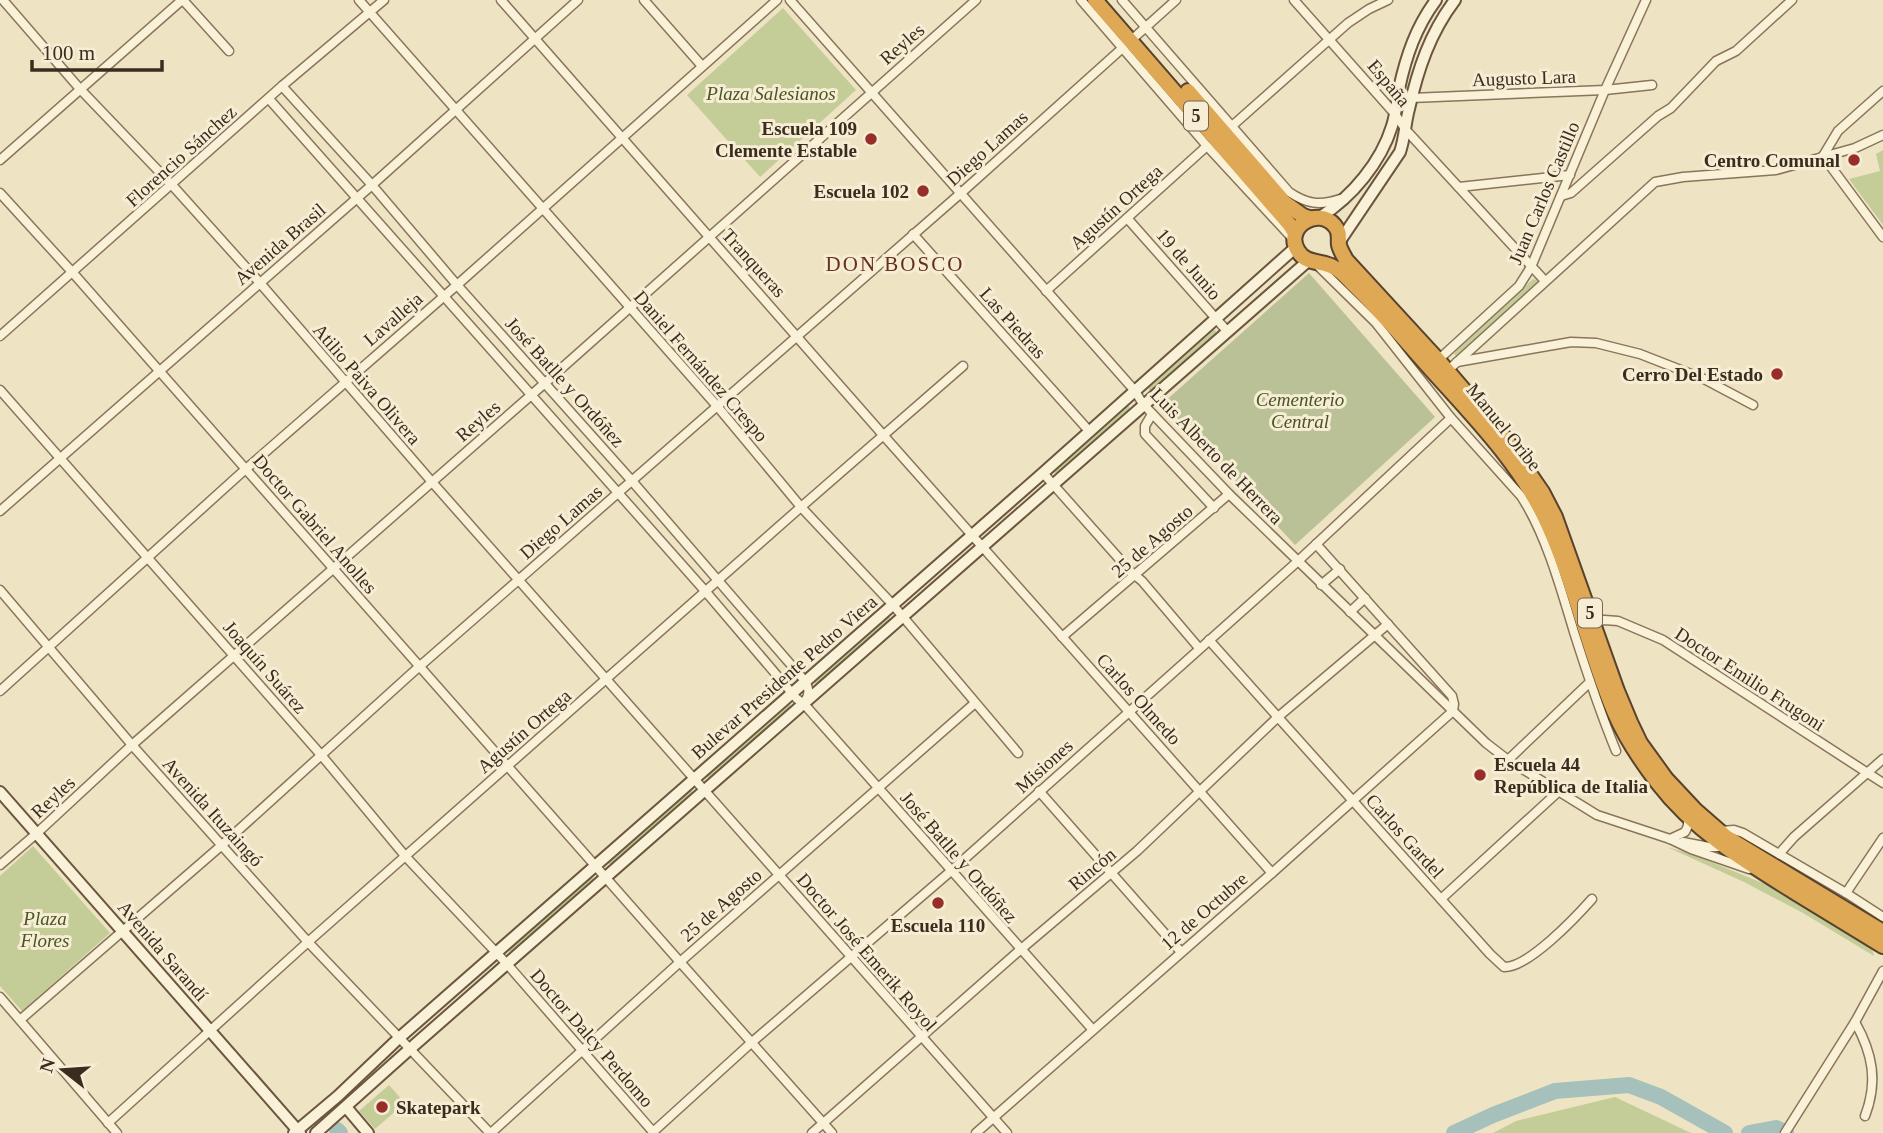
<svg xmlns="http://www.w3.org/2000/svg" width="1883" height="1133" font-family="'Times New Roman',serif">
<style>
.green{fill:#c4cd98}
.cemetery{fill:#bac197}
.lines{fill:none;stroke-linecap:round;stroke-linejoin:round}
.river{stroke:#a6c1bb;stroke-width:16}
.street-casing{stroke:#89755a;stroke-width:11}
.secondary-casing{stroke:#6b563e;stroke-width:14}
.highway-casing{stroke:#57432f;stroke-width:18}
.street{stroke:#f9f1d8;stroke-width:8}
.secondary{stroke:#f9f1d8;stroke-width:10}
.highway{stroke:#dea855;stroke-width:14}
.poi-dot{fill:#982e2a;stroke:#f6edd4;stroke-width:2.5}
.labels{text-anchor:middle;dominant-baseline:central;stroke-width:6;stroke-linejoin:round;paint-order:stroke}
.shield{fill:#f6edd4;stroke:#726755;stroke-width:2}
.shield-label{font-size:18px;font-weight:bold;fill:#392d1e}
.street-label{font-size:19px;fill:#392d1e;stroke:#f6edd4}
.park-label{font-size:19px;font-style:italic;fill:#475625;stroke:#f6edd4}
.poi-label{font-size:19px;font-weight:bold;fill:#392d1e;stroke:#f6edd4;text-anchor:end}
.neighbourhood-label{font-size:21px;letter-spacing:2px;fill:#66301e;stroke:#f6edd4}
</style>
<rect width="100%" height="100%" fill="#eee4c4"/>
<g class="green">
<polygon points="783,8 856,90 760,177 687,95"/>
<polygon points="1883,150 1883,225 1849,179 1880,171 1876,154"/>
<polygon points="1533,279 1537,280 1537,285 1458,356 1456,356 1454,354 1456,351"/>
<polygon points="1212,328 1216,331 1216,334 1152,391 1149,390 1147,386"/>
<polygon points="1128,404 1130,409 1058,474 1055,473 1053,468"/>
<polygon points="887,615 890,617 890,622 819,684 814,683 813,681"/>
<polygon points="789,703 791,706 791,708 712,778 707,777 706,775"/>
<polygon points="690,790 692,791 692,796 614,864 609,864 609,858"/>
<polygon points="33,846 110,933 22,1011 0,986 0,876"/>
<polygon points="1667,847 1692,854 1782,891 1810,910 1871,945 1874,956 1803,913 1744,882"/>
<polygon points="589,877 593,878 593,882 514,952 509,951 509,948"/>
<polygon points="389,1085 405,1103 375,1129 359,1111"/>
<polygon points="1615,1097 1691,1133 1493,1133 1516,1121"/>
</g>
<polygon class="cemetery" points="1309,273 1435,417 1295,545 1163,403"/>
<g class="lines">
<g class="river">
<polyline points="337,1130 340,1133"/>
<polyline points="1454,1133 1493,1115 1555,1091 1629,1085 1661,1097 1725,1133"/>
<polyline points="1749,1133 1776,1128 1786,1133"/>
</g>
<defs>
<g id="street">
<polyline points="3,0 80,89 172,185 260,283 432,482 1007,1133"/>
<polyline points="183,0 229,51"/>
<polyline points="359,0 717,406 801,507 893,605 1018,753"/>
<polyline points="501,0 884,436 1272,873"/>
<polyline points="644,0 702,66"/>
<polyline points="790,0 1135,391 1143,404 1229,494 1486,743 1508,760 1597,815 1670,839 1691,849 1749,869"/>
<polyline points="1081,0 1207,146 1293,239"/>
<path d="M1122 0 1289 192C1307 204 1320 206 1340 199"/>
<polyline points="1294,0 1395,114 1406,130 1545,281"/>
<path d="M282 86 372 185 457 285 632 481 805 681C809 689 810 694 805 701"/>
<polyline points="1398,96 1411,98 1605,90 1652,85"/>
<polyline points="269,99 706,592 797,699 804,704 1093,1030"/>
<polyline points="1232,126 1348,23 1369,9 1388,0"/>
<polyline points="1823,156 1883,237"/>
<polyline points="1823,156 1838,131 1883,91"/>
<polyline points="0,160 182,0"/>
<polyline points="1459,187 1570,175"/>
<polyline points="0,193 73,273 680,962 832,1133"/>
<polyline points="1561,196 1571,193 1658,116 1671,108 1716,61 1736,51 1792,0"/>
<polyline points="1127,218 1227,331"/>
<polyline points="913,234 1090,432"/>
<path d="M1316 264 1376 323 1451 418 1521 496C1546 534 1561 589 1574 632 1587 673 1600 712 1616 751"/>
<polyline points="1046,291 1207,146"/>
<polyline points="0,336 282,86 384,0"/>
<polyline points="1437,361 1519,286 1531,267 1605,90 1646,0"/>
<polyline points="1457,362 1571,342 1596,343 1640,354 1704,379 1753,405"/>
<polyline points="1445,373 1655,182 1683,177 1776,170 1855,148 1883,135"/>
<polyline points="0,390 322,756 406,857 507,964 654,1133"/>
<polyline points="1152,414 1145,426 1145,434 1214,508"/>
<polyline points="1043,473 1131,572 1142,581 1199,648"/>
<polyline points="0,511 372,185 578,0"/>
<polyline points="1321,585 1340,569"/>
<polyline points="0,590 132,745 308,942 490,1133"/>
<polyline points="1350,612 1365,598"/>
<polyline points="1594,622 1604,620 1618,621 1663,640 1883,783"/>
<polyline points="1062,637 1229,494"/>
<path d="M1209 640 1490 954 1504 967C1528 968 1576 917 1592 899"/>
<polyline points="0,691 239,475 457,285 777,0"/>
<polyline points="1508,760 1590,682"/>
<polyline points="1039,791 1181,952"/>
<polyline points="1720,831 1734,830 1743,833 1846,893 1883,917"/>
<polyline points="1670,839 1685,832 1688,826 1688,818"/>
<polyline points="1683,842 1709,847 1722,847"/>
<polyline points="1779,854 1794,837 1883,759"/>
<polyline points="0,865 36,834 132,745 545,383 976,0"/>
<polyline points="1846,893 1883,838"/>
<polyline points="1441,899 1558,792"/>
<polyline points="0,997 117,1133"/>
<polyline points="20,1020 222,845 412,673 961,193 1176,0"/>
<path d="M1855 1022C1873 1054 1878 1082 1865 1116"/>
<polyline points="108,1123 308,942 801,507 963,366"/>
<polyline points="653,1132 751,1043 951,871 1297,562 1451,418"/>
<polyline points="491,1133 680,962 975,703"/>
<polyline points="812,1133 1020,950 1137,851 1278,717 1388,624"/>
<polyline points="976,1133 1272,873 1453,711 1454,704 1452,696 1316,544"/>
<polyline points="1785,1133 1855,1022 1883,971"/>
</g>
<g id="secondary">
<path d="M1320 217C1352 197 1381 162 1392 126 1396 114 1397 101 1399 89 1406 56 1416 27 1436 0"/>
<path d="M1340 241 1400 152C1405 137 1405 124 1409 109 1418 69 1430 33 1455 0"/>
<polyline points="0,792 300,1133"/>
<polyline points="346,1107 368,1133"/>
<polyline points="294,1133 338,1096 399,1038 1043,473 1296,247"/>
<polyline points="316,1133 411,1048 1308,261"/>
</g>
<g id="highway">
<polyline points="1095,0 1290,225 1295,233"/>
<polyline points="1188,91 1285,203 1303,216 1309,218"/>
<path d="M1883 932 1726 837 1695 810 1666 779 1640 743 1630 722 1617 691 1555 517 1542 492 1504 437 1438 360 1346 260C1344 256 1340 250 1339 245 1338 238 1341 233 1335 226 1318 205 1283 228 1298 251 1306 265 1323 260 1335 268 1341 271 1346 277 1351 282 1379 309 1403 338 1429 367 1472 415 1520 463 1547 522 1575 583 1588 649 1614 711 1625 737 1641 761 1658 783 1694 830 1743 860 1793 891 1823 909 1853 928 1883 946"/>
</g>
</defs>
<use href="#street" class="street-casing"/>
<use href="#secondary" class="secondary-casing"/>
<use href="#highway" class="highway-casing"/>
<use href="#street" class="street"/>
<use href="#secondary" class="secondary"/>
<use href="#highway" class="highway"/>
</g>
<g class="poi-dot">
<circle cx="871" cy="139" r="7"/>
<circle cx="1854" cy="160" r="7"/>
<circle cx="923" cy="191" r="7"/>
<circle cx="1777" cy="374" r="7"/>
<circle cx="1480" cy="775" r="7"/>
<circle cx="938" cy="903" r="7"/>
<circle cx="382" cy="1107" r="7"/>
</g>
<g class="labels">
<g class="shield">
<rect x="1184" y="101.5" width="24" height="29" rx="5"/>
<rect x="1578" y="598.5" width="24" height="29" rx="5"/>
</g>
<g class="shield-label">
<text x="1196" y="116">5</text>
<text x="1590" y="613">5</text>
</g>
<g class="street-label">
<text transform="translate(902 44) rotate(-41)">Reyles</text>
<text transform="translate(1524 78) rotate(-2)">Augusto Lara</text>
<text transform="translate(1389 83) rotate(50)">España</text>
<text transform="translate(987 148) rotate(-42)">Diego Lamas</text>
<text transform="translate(181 156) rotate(-42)">Florencio Sánchez</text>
<text transform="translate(1544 193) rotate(-67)">Juan Carlos Castillo</text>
<text transform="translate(1116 207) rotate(-42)">Agustín Ortega</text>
<text transform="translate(280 244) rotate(-41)">Avenida Brasil</text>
<text transform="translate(754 263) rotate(48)">Tranqueras</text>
<text transform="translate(1189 264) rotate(49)">19 de Junio</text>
<text transform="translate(393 319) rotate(-41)">Lavalleja</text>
<text transform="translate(1013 323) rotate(48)">Las Piedras</text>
<text transform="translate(701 366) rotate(49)">Daniel Fernández Crespo</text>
<text transform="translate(565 382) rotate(48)">José Batlle y Ordóñez</text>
<text transform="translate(367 384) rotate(49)">Atilio Paiva Olivera</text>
<text transform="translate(478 421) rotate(-41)">Reyles</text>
<text transform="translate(1504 427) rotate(51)">Manuel Oribe</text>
<text transform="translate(1217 456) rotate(46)">Luis Alberto de Herrera</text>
<text transform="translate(561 522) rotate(-41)">Diego Lamas</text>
<text transform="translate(315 524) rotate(49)">Doctor Gabriel Anolles</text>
<text transform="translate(1152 541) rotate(-41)">25 de Agosto</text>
<text transform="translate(265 667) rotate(49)">Joaquín Suárez</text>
<text transform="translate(784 677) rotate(-41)">Bulevar Presidente Pedro Viera</text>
<text transform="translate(1750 679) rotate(33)">Doctor Emilio Frugoni</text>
<text transform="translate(1139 699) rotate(48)">Carlos Olmedo</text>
<text transform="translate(524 731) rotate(-41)">Agustín Ortega</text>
<text transform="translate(1044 766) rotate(-42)">Misiones</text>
<text transform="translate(53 797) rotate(-43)">Reyles</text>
<text transform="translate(213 812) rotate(48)">Avenida Ituzaingó</text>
<text transform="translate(1405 836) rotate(48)">Carlos Gardel</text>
<text transform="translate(959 857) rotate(49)">José Batlle y Ordóñez</text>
<text transform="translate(1092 869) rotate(-40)">Rincón</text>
<text transform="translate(721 905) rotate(-41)">25 de Agosto</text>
<text transform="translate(1204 911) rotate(-41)">12 de Octubre</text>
<text transform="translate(163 951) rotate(49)">Avenida Sarandí</text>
<text transform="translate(867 952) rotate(49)">Doctor José Emerik Royol</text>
<text transform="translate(592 1038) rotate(49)">Doctor Dalcy Perdomo</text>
</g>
<g class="park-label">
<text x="771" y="93">Plaza Salesianos</text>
<text x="1300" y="399">Cementerio<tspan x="1300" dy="22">Central</tspan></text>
<text x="45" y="918">Plaza<tspan x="45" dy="22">Flores</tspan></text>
</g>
<g class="poi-label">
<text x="857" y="128">Escuela 109<tspan x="857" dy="22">Clemente Estable</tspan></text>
<text x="1840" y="160">Centro Comunal</text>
<text x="909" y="191">Escuela 102</text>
<text x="1763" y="374">Cerro Del Estado</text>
<text x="1494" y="764" text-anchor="start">Escuela 44<tspan x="1494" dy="22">República de Italia</tspan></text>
<text x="938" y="925" text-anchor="middle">Escuela 110</text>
<text x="396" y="1107" text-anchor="start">Skatepark</text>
</g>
<g class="neighbourhood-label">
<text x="895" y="264">DON BOSCO</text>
</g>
</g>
<g transform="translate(63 1070) rotate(287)" stroke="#f6edd4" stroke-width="5" paint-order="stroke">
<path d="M0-5L12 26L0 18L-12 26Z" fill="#392d1e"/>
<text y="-10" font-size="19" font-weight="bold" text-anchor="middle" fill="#392d1e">N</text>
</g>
<path d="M32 60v10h130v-10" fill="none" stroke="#392d1e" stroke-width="3.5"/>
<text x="42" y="60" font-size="21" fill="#392d1e" stroke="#f6edd4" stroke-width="5" paint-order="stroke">100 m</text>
</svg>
